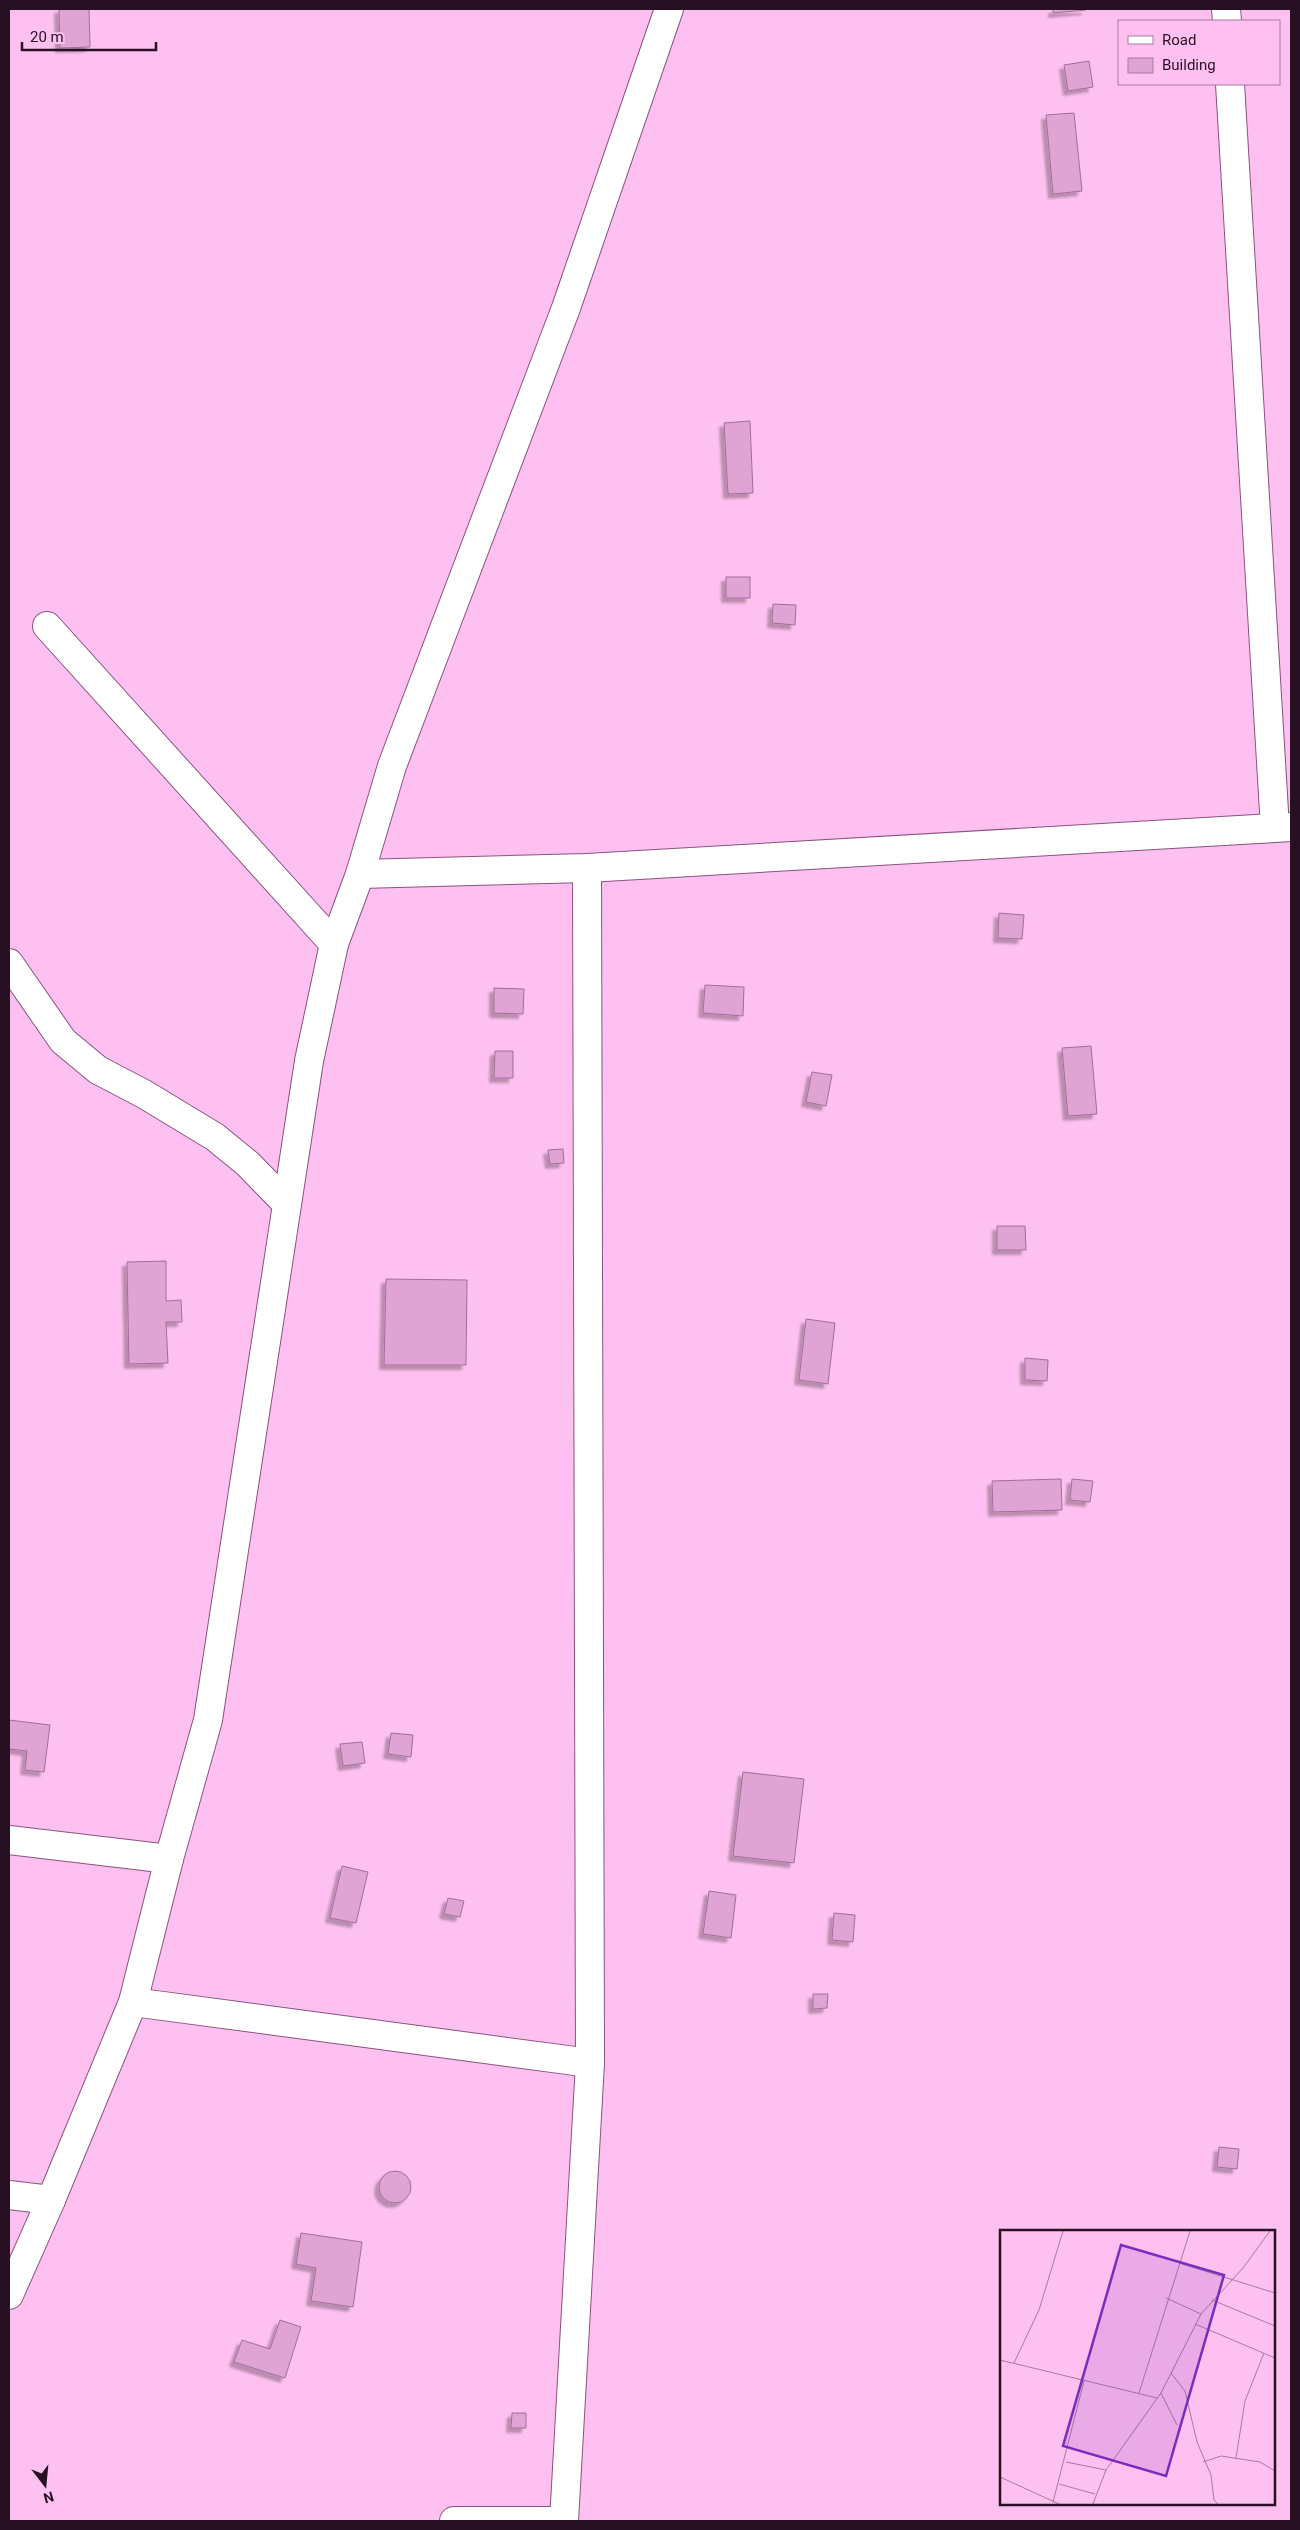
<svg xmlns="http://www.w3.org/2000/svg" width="1300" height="2530" font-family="Roboto,sans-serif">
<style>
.building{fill:#dfa4d3;stroke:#a46c99;filter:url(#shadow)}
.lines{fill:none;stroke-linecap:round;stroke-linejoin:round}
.street-casing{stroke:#89537e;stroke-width:30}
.street{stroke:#fff;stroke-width:28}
.inset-road{fill:none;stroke:#a87a9e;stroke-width:1}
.view{fill:#7b2cbf;fill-opacity:0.15;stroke:#7b2cbf;stroke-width:2.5}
.inset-edge{fill:none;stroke:#261022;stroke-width:2.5}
</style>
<defs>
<filter id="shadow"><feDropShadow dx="-4.5" dy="4.5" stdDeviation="1" flood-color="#0004"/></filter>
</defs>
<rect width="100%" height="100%" fill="#fec0f0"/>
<g class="building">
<polygon points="59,9 89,9 90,47 60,48"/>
<polygon points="1053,9 1086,9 1086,10 1053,13"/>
<polygon points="1089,61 1093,87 1068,91 1064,65"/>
<polygon points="1074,113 1082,191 1053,194 1046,115"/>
<polygon points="750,421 753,493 728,494 724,423"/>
<rect x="726" y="577" width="24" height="21"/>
<polygon points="773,604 796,605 795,625 772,623"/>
<polygon points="999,913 1024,915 1022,939 998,938"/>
<polygon points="705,985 744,987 743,1016 703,1013"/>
<polygon points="494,988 524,989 523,1014 494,1013"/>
<polygon points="1091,1046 1097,1114 1068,1116 1062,1048"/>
<polygon points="495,1051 513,1051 513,1078 494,1078"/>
<polygon points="812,1072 832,1075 826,1106 806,1102"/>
<polygon points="563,1149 564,1163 550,1164 548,1150"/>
<polygon points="997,1226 1025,1226 1026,1250 997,1250"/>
<polygon points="166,1261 166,1301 181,1300 182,1322 166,1322 168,1363 129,1364 127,1262"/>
<polygon points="386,1279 467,1280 466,1365 384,1365"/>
<polygon points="806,1319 835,1323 828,1384 799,1380"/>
<polygon points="1025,1358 1048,1360 1047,1381 1025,1380"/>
<polygon points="1061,1479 1062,1510 993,1512 992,1481"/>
<polygon points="1072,1479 1093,1481 1090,1502 1070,1500"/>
<polygon points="9,1720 50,1725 44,1772 25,1770 27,1751 9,1749"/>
<polygon points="391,1733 413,1735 411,1757 388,1754"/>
<polygon points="362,1742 365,1763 343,1766 340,1744"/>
<polygon points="743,1772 804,1779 794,1863 733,1856"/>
<polygon points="342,1866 368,1872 356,1923 330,1918"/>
<polygon points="709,1891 736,1895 731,1938 703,1934"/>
<polygon points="448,1898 464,1901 460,1917 444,1914"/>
<polygon points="834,1913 855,1915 853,1942 832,1940"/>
<polygon points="813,1994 828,1994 827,2008 813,2009"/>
<polygon points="1219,2147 1239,2149 1237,2169 1217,2167"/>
<circle cx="395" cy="2187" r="16"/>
<polygon points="301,2233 362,2242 353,2307 311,2301 316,2268 296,2264"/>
<polygon points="280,2320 301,2327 285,2378 234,2362 242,2340 270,2349"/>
<polygon points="512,2413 526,2413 526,2428 511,2428"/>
</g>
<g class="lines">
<defs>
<g id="street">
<polyline points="1226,9 1227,21"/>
<polyline points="1230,84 1275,828"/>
<polyline points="47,626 334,944"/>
<polyline points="360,874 587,868 1291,827"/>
<polyline points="9,963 63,1041 98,1070 144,1094 215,1137 248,1164 286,1203"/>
<polyline points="9,1840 169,1859"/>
<polyline points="133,2002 590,2063"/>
<polyline points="9,2195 51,2200"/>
<polyline points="9,2295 51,2200 133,2002 169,1859 208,1720 309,1061 334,944 360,874 392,766 566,308 669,9"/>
<polyline points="454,2521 564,2521"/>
<polyline points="564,2521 590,2063 587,868"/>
</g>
</defs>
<use href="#street" class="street-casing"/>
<use href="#street" class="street"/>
</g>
<g transform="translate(1000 2230)">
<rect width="275" height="275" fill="#fec0f0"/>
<path class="inset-road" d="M179 33 275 63M166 68 201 84M212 70 275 96M195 94 275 128M0 130 157 168M14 133 39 80 63 1M171 143 185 161 197 212 211 245 214 270 218 274M139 163 190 1M161 163 177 195M236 228 245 171 264 123M66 232 106 240M203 232 221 226 260 232 275 241M0 247 59 274M59 254 95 264M53 272 84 151M93 274 106 240 161 163 201 84 243 38 270 1"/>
<path class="view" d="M121 15 224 45 166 246 63 216Z"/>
<rect width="275" height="275" class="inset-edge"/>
</g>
<rect width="1300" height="2530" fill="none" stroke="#261022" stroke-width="20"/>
<rect x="1118" y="20" width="162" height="65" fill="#fec0f0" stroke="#a87a9e"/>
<rect x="1128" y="36" width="25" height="8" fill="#ffffff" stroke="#a87a9e"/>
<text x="1162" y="45" font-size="15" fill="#261022">Road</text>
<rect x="1128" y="58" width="25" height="15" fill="#dfa4d3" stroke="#a87a9e"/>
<text x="1162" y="70" font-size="15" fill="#261022">Building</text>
<g transform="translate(45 2485) rotate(164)" stroke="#fec0f0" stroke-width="4" paint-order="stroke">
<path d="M0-4L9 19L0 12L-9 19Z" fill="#261022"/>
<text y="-8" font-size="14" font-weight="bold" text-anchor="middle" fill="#261022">N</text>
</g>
<path d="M22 42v8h134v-8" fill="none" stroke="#261022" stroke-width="2.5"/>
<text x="30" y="42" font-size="15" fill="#261022" stroke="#fec0f0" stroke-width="4" paint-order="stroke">20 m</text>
</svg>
